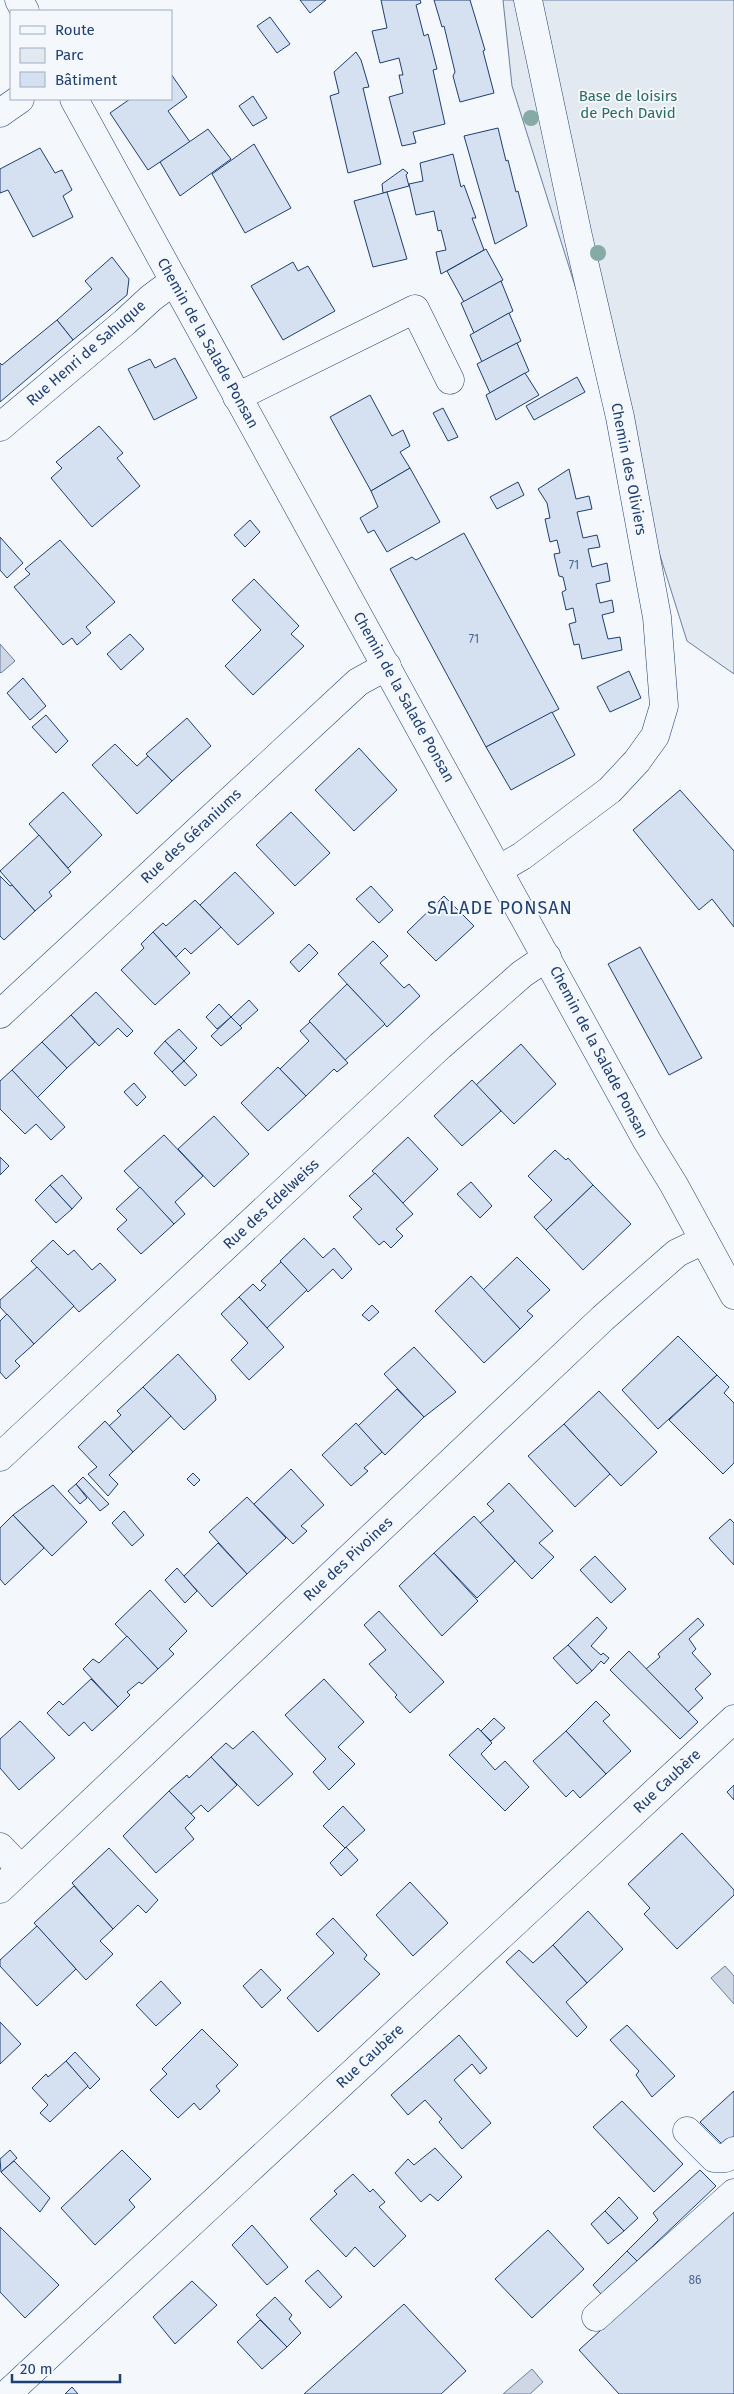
<svg xmlns="http://www.w3.org/2000/svg" width="734" height="2394" font-family="'Fira Sans',sans-serif">
<style>
.green{fill:#e3e9f0;stroke:#687fa3}
.water{fill:#cfd7e4;stroke:#687fa3}
.building{fill:#d5e0f0;stroke:#1d3f73}
.lines{fill:none;stroke-linecap:round;stroke-linejoin:round}
.minor-casing{stroke:#1d3f73;stroke-width:29}
.minor{stroke:#f4f7fb;stroke-width:28}
.tree{fill:#86aba6}
.labels{text-anchor:middle;dominant-baseline:central;stroke-width:4;stroke-linejoin:round;paint-order:stroke}
.number-label{font-size:12px;fill:#4b6792}
.park-label{font-size:15px;fill:#2c6c60;stroke:#f4f7fb}
.street-label{font-size:15px;fill:#1d3f73;stroke:#f4f7fb}
.quarter-label{font-size:18px;letter-spacing:1px;fill:#1d3f73;stroke:#f4f7fb}
</style>
<rect width="100%" height="100%" fill="#f4f7fb"/>
<polygon class="green" points="503,0 734,0 734,674 687,641 512,86"/>
<g class="water">
<polygon points="0,644 15,661 1,673 0,672"/>
<polygon points="725,1966 734,1976 734,2004 711,1978"/>
<polygon points="532,2369 543,2382 530,2394 503,2394"/>
</g>
<g class="building">
<polygon points="300,0 326,0 310,13"/>
<polygon points="381,0 420,0 421,3 416,5 424,36 428,34 437,69 433,70 445,124 413,132 416,143 402,146 389,97 403,93 399,75 403,75 399,58 380,63 372,31 387,28"/>
<polygon points="434,0 470,0 485,50 483,51 494,93 460,102 453,76 455,72 444,26 442,27"/>
<polygon points="270,17 290,44 277,53 257,26"/>
<polygon points="356,52 361,60 369,87 363,88 381,164 348,173 330,96 339,93 334,72"/>
<polygon points="171,74 187,97 168,111 190,142 148,170 110,113 130,99 171,99"/>
<polygon points="253,96 267,118 253,126 239,106"/>
<polygon points="498,128 506,161 508,160 516,192 518,191 527,226 495,244 464,136"/>
<polygon points="208,129 231,159 180,196 160,162"/>
<polygon points="254,144 291,208 245,233 212,174"/>
<polygon points="40,148 55,173 62,170 72,190 63,196 73,217 33,237 8,190 0,193 0,169"/>
<polygon points="453,154 461,187 464,185 476,218 472,218 484,250 441,274 436,252 446,250 441,230 438,231 434,211 416,215 409,184 423,181 420,163"/>
<polygon points="403,169 408,173 406,175 409,186 383,193 382,184"/>
<polygon points="387,192 407,259 373,267 354,201"/>
<polygon points="486,249 503,280 464,302 447,271"/>
<polygon points="112,257 129,279 127,295 73,340 57,320 92,289 85,281"/>
<polygon points="293,262 298,271 308,266 335,311 283,340 251,286"/>
<polygon points="501,281 513,311 474,333 461,303"/>
<polygon points="509,313 521,341 482,362 470,335"/>
<polygon points="57,320 73,340 0,402 0,363 2,365"/>
<polygon points="517,343 529,371 490,393 477,364"/>
<polygon points="175,358 197,398 154,420 128,369 150,359 155,368"/>
<polygon points="525,373 539,395 496,420 486,395"/>
<polygon points="577,377 585,392 534,420 526,406"/>
<polygon points="370,395 392,436 403,430 410,446 400,452 410,468 371,491 330,417"/>
<polygon points="443,408 458,437 448,441 433,413"/>
<polygon points="99,426 123,453 117,458 140,486 92,527 51,478 62,468 56,462"/>
<polygon points="410,468 440,522 387,552 374,530 368,533 360,518 378,507 371,491"/>
<polygon points="569,469 576,499 589,496 592,509 577,512 583,538 597,535 600,547 588,549 592,567 607,563 610,581 596,584 600,603 612,600 614,612 602,615 608,639 620,637 622,650 582,659 579,644 574,645 569,624 576,622 573,608 566,610 562,592 566,590 563,577 559,576 554,554 560,553 557,540 550,542 545,519 550,518 547,503 538,489"/>
<polygon points="518,482 524,495 497,509 490,497"/>
<polygon points="250,520 260,532 245,547 234,535"/>
<polygon points="464,533 559,709 486,747 390,569 412,557 416,560"/>
<polygon points="0,537 23,563 7,578 0,570"/>
<polygon points="60,540 115,602 86,627 91,633 77,645 72,638 63,645 14,587 30,574 25,569"/>
<polygon points="254,579 299,626 291,634 304,646 253,695 225,666 261,630 232,600"/>
<polygon points="130,634 144,649 121,670 107,654"/>
<polygon points="629,671 641,698 610,712 597,687"/>
<polygon points="23,678 46,706 30,720 7,693"/>
<polygon points="552,712 575,755 511,790 486,747"/>
<polygon points="46,715 68,741 56,753 32,727"/>
<polygon points="187,718 211,746 172,781 146,754"/>
<polygon points="115,744 137,766 148,756 172,781 137,814 92,765"/>
<polygon points="359,748 397,790 354,831 315,790"/>
<polygon points="680,790 734,851 734,927 712,899 699,910 633,830"/>
<polygon points="63,792 102,835 68,868 29,824"/>
<polygon points="291,812 330,853 295,886 256,845"/>
<polygon points="39,835 71,872 49,892 52,896 35,911 0,871"/>
<polygon points="235,872 274,913 238,945 200,905"/>
<polygon points="0,876 10,886 12,885 35,911 4,940 0,936"/>
<polygon points="371,886 393,910 379,923 356,899"/>
<polygon points="444,896 474,926 436,961 407,932"/>
<polygon points="195,900 221,927 191,954 185,948 176,957 153,932 163,923 166,926"/>
<polygon points="153,932 190,973 155,1005 121,970 144,948 141,944"/>
<polygon points="373,941 388,956 380,963 404,988 409,984 420,996 387,1027 338,974"/>
<polygon points="309,944 318,953 299,972 290,962"/>
<polygon points="640,947 702,1058 669,1075 608,964"/>
<polygon points="347,984 385,1024 345,1060 309,1021"/>
<polygon points="96,992 133,1031 127,1037 118,1028 99,1046 71,1015"/>
<polygon points="249,1000 258,1010 240,1026 231,1017"/>
<polygon points="219,1004 231,1017 217,1029 206,1017"/>
<polygon points="71,1015 95,1042 67,1068 42,1042"/>
<polygon points="231,1017 242,1028 221,1046 211,1036"/>
<polygon points="310,1022 348,1063 337,1072 334,1069 306,1096 280,1069 309,1041 300,1031"/>
<polygon points="179,1029 197,1048 184,1061 165,1041"/>
<polygon points="165,1041 184,1061 172,1072 154,1053"/>
<polygon points="42,1042 67,1068 37,1098 12,1070"/>
<polygon points="521,1044 556,1084 514,1124 476,1085"/>
<polygon points="184,1061 197,1075 185,1086 172,1072"/>
<polygon points="278,1067 306,1096 268,1131 241,1103"/>
<polygon points="12,1070 65,1127 51,1140 36,1124 25,1134 0,1109 0,1081"/>
<polygon points="472,1080 501,1111 462,1146 434,1116"/>
<polygon points="134,1083 146,1097 137,1106 124,1092"/>
<polygon points="214,1116 249,1154 214,1187 178,1149"/>
<polygon points="164,1135 203,1176 175,1202 185,1214 174,1224 124,1171"/>
<polygon points="408,1137 438,1169 403,1203 372,1171"/>
<polygon points="555,1150 566,1160 568,1158 593,1185 546,1230 534,1217 552,1200 528,1176"/>
<polygon points="0,1157 9,1166 0,1175"/>
<polygon points="375,1173 413,1214 396,1229 403,1236 391,1248 384,1241 379,1245 353,1217 362,1209 349,1196"/>
<polygon points="62,1175 82,1198 72,1209 50,1185"/>
<polygon points="471,1182 492,1206 480,1218 457,1194"/>
<polygon points="50,1185 72,1209 56,1223 35,1200"/>
<polygon points="593,1185 631,1224 583,1270 546,1230"/>
<polygon points="140,1187 174,1224 141,1254 117,1229 127,1220 116,1209"/>
<polygon points="304,1238 323,1258 334,1248 352,1269 342,1279 333,1269 308,1292 280,1261"/>
<polygon points="53,1240 68,1255 74,1250 92,1270 100,1263 116,1280 79,1312 31,1261"/>
<polygon points="517,1257 550,1290 527,1311 533,1316 520,1329 483,1290"/>
<polygon points="281,1262 307,1290 267,1328 239,1297 253,1284 260,1291 266,1285 261,1281"/>
<polygon points="37,1267 74,1306 34,1344 0,1307 0,1300"/>
<polygon points="471,1276 520,1329 484,1363 435,1311"/>
<polygon points="239,1297 284,1347 249,1380 231,1360 248,1343 221,1314"/>
<polygon points="372,1305 379,1312 369,1321 362,1315"/>
<polygon points="7,1314 34,1344 15,1361 20,1366 6,1379 0,1372 0,1321"/>
<polygon points="678,1336 717,1375 658,1429 622,1390"/>
<polygon points="414,1347 456,1392 424,1417 384,1374"/>
<polygon points="178,1354 215,1395 216,1400 184,1430 143,1387"/>
<polygon points="717,1375 729,1387 724,1393 734,1403 734,1463 723,1474 669,1420"/>
<polygon points="143,1387 171,1416 133,1452 109,1426 121,1415 117,1411"/>
<polygon points="397,1389 424,1417 385,1455 358,1426"/>
<polygon points="599,1391 657,1452 621,1486 564,1424"/>
<polygon points="105,1421 133,1452 109,1475 118,1484 108,1496 88,1474 97,1467 78,1447"/>
<polygon points="356,1423 382,1452 364,1468 368,1471 351,1486 322,1455"/>
<polygon points="564,1424 610,1474 575,1507 528,1456"/>
<polygon points="291,1469 324,1505 301,1526 307,1531 293,1544 254,1504"/>
<polygon points="193,1473 200,1480 194,1486 187,1479"/>
<polygon points="83,1477 109,1504 100,1511 76,1484"/>
<polygon points="509,1483 553,1531 539,1543 554,1557 532,1579 480,1523 494,1511 487,1504"/>
<polygon points="76,1484 87,1498 80,1504 68,1491"/>
<polygon points="53,1485 87,1522 52,1556 13,1515"/>
<polygon points="247,1497 286,1538 247,1574 209,1532"/>
<polygon points="124,1511 144,1535 132,1546 112,1523"/>
<polygon points="13,1515 44,1548 5,1585 0,1579 0,1528"/>
<polygon points="474,1516 515,1561 477,1598 434,1553"/>
<polygon points="730,1519 734,1523 734,1565 709,1538"/>
<polygon points="218,1543 247,1574 212,1607 184,1576"/>
<polygon points="434,1553 478,1601 442,1636 399,1586"/>
<polygon points="595,1556 626,1589 611,1603 580,1570"/>
<polygon points="177,1568 197,1591 185,1603 165,1580"/>
<polygon points="150,1590 187,1631 169,1649 174,1654 158,1669 115,1624"/>
<polygon points="379,1611 444,1682 410,1713 395,1697 397,1695 369,1664 386,1650 364,1625"/>
<polygon points="597,1617 607,1628 591,1646 601,1655 603,1653 609,1658 604,1664 601,1661 592,1671 568,1645"/>
<polygon points="698,1618 704,1625 689,1639 696,1649 692,1653 711,1674 695,1689 703,1698 688,1712 646,1669 660,1657 658,1654"/>
<polygon points="127,1636 158,1669 142,1684 139,1682 127,1692 130,1695 118,1707 83,1669 93,1659 99,1663"/>
<polygon points="568,1645 592,1671 577,1684 553,1658"/>
<polygon points="629,1651 698,1722 680,1739 610,1670"/>
<polygon points="91,1679 118,1707 92,1731 84,1722 69,1736 47,1713 59,1701 63,1705"/>
<polygon points="324,1679 364,1722 338,1747 355,1764 329,1790 313,1772 326,1759 285,1715"/>
<polygon points="596,1701 610,1715 603,1721 631,1751 606,1774 566,1731"/>
<polygon points="494,1718 505,1728 491,1741 481,1731"/>
<polygon points="20,1721 55,1758 19,1790 0,1768 0,1739"/>
<polygon points="478,1728 492,1743 481,1754 495,1770 505,1761 529,1787 505,1811 449,1755"/>
<polygon points="253,1731 293,1774 258,1806 211,1757 226,1743 233,1749"/>
<polygon points="566,1731 606,1774 580,1798 573,1790 566,1797 533,1761"/>
<polygon points="211,1757 237,1785 208,1812 201,1805 191,1814 169,1791 187,1775 189,1778"/>
<polygon points="734,1785 734,1800 727,1792"/>
<polygon points="169,1791 195,1818 185,1828 194,1839 156,1873 123,1836"/>
<polygon points="343,1806 365,1830 345,1848 323,1826"/>
<polygon points="682,1833 734,1890 734,1895 677,1949 644,1914 650,1908 628,1884"/>
<polygon points="346,1847 358,1860 341,1876 330,1863"/>
<polygon points="109,1848 158,1900 146,1913 138,1905 113,1929 72,1883"/>
<polygon points="410,1882 448,1923 413,1956 376,1915"/>
<polygon points="74,1886 113,1929 100,1941 113,1954 86,1980 34,1923"/>
<polygon points="588,1911 623,1949 587,1983 553,1945"/>
<polygon points="333,1918 367,1955 364,1959 380,1974 318,2032 287,1998 334,1953 316,1934"/>
<polygon points="37,1926 76,1969 37,2006 0,1966 0,1960"/>
<polygon points="553,1945 587,1983 566,2002 587,2027 577,2037 506,1962 519,1950 533,1963"/>
<polygon points="261,1969 281,1990 262,2008 243,1986"/>
<polygon points="161,1981 181,2003 156,2026 136,2005"/>
<polygon points="0,2022 21,2044 0,2064"/>
<polygon points="627,2025 675,2076 652,2097 636,2075 639,2071 610,2040"/>
<polygon points="202,2029 238,2065 216,2086 220,2091 200,2110 194,2103 178,2118 150,2090 167,2074 162,2069"/>
<polygon points="459,2035 487,2068 480,2074 472,2064 454,2080 491,2123 462,2149 439,2122 442,2119 425,2100 408,2115 391,2095"/>
<polygon points="75,2052 100,2079 90,2089 66,2061"/>
<polygon points="66,2061 88,2086 50,2122 40,2113 48,2105 32,2088 46,2074 48,2077"/>
<polygon points="734,2091 734,2139 725,2147 700,2122"/>
<polygon points="622,2101 683,2164 654,2192 593,2127"/>
<polygon points="435,2148 462,2177 438,2201 430,2194 421,2202 395,2173 408,2159 414,2165"/>
<polygon points="10,2150 17,2158 1,2172 0,2159"/>
<polygon points="122,2150 151,2179 129,2200 135,2207 95,2245 61,2208"/>
<polygon points="14,2161 50,2198 40,2212 1,2172"/>
<polygon points="700,2170 716,2186 637,2261 627,2251 658,2220 653,2213"/>
<polygon points="353,2174 370,2192 373,2189 385,2202 379,2207 406,2236 374,2267 355,2247 346,2257 310,2219 337,2194 334,2191"/>
<polygon points="619,2197 638,2218 624,2231 605,2211"/>
<polygon points="734,2209 734,2394 619,2394 579,2350"/>
<polygon points="605,2211 624,2231 608,2244 591,2224"/>
<polygon points="252,2225 288,2267 267,2285 232,2245"/>
<polygon points="0,2227 59,2285 25,2318 0,2292"/>
<polygon points="548,2230 584,2269 532,2318 495,2279"/>
<polygon points="627,2251 637,2261 601,2294 593,2285"/>
<polygon points="318,2270 342,2297 330,2308 305,2281"/>
<polygon points="192,2281 217,2305 175,2344 153,2317"/>
<polygon points="275,2297 292,2315 289,2319 301,2333 287,2347 256,2315"/>
<polygon points="404,2304 466,2371 441,2394 304,2394"/>
<polygon points="260,2320 287,2347 262,2369 237,2342"/>
<polygon points="72,2387 78,2394 65,2394"/>
</g>
<g class="lines">
<defs>
<g id="minor">
<polyline points="19,0 25,11"/>
<polyline points="74,99 647,1141 674,1185 734,1295"/>
<polyline points="0,113 20,99"/>
<polyline points="237,397 415,309 450,380"/>
<polyline points="0,427 125,322 151,298 174,281"/>
<polyline points="498,870 522,856 610,790 637,761 655,736 664,706 657,617 620,417 578,236 528,0"/>
<polyline points="0,1014 358,682 387,666"/>
<polyline points="0,1457 440,1046 522,974 547,957"/>
<polyline points="0,1847 21,1869"/>
<polyline points="0,1889 603,1318 677,1253 704,1240"/>
<polyline points="687,2131 714,2158 726,2158 734,2151"/>
<polyline points="596,2317 734,2193"/>
<polyline points="7,2394 734,1719"/>
</g>
</defs>
<use href="#minor" class="minor-casing"/>
<use href="#minor" class="minor"/>
</g>
<g class="tree">
<circle cx="531" cy="118" r="8"/>
<circle cx="598" cy="253" r="8"/>
</g>
<g class="labels">
<g class="number-label">
<text x="574" y="565">71</text>
<text x="474" y="639">71</text>
<text x="695" y="2280">86</text>
</g>
<g class="park-label">
<text x="628" y="96">Base de loisirs<tspan x="628" dy="17">de Pech David</tspan></text>
</g>
<g class="street-label">
<text transform="translate(208 343) rotate(61)">Chemin de la Salade Ponsan</text>
<text transform="translate(86 353) rotate(-41)">Rue Henri de Sahuque</text>
<text transform="translate(629 469) rotate(79)">Chemin des Oliviers</text>
<text transform="translate(404 697) rotate(61)">Chemin de la Salade Ponsan</text>
<text transform="translate(191 836) rotate(-43)">Rue des Géraniums</text>
<text transform="translate(599 1052) rotate(62)">Chemin de la Salade Ponsan</text>
<text transform="translate(271 1204) rotate(-43)">Rue des Edelweiss</text>
<text transform="translate(348 1559) rotate(-43)">Rue des Pivoines</text>
<text transform="translate(667 1781) rotate(-43)">Rue Caubère</text>
<text transform="translate(370 2056) rotate(-43)">Rue Caubère</text>
</g>
<g class="quarter-label">
<text x="500" y="908">SALADE PONSAN</text>
</g>
</g>
<rect x="10" y="10" width="162" height="90" fill="#f4f7fb" stroke="#9eadc5"/>
<rect x="20" y="26" width="25" height="8" fill="#f4f7fb" stroke="#9eadc5"/>
<text x="55" y="35" font-size="15" fill="#1d3f73">Route</text>
<rect x="20" y="48" width="25" height="15" fill="#e3e9f0" stroke="#9eadc5"/>
<text x="55" y="60" font-size="15" fill="#1d3f73">Parc</text>
<rect x="20" y="72" width="25" height="15" fill="#d5e0f0" stroke="#9eadc5"/>
<text x="55" y="85" font-size="15" fill="#1d3f73">Bâtiment</text>
<path d="M12 2374v8h108v-8" fill="none" stroke="#1d3f73" stroke-width="2.5"/>
<text x="20" y="2374" font-size="15" fill="#1d3f73" stroke="#f4f7fb" stroke-width="4" paint-order="stroke">20 m</text>
</svg>
